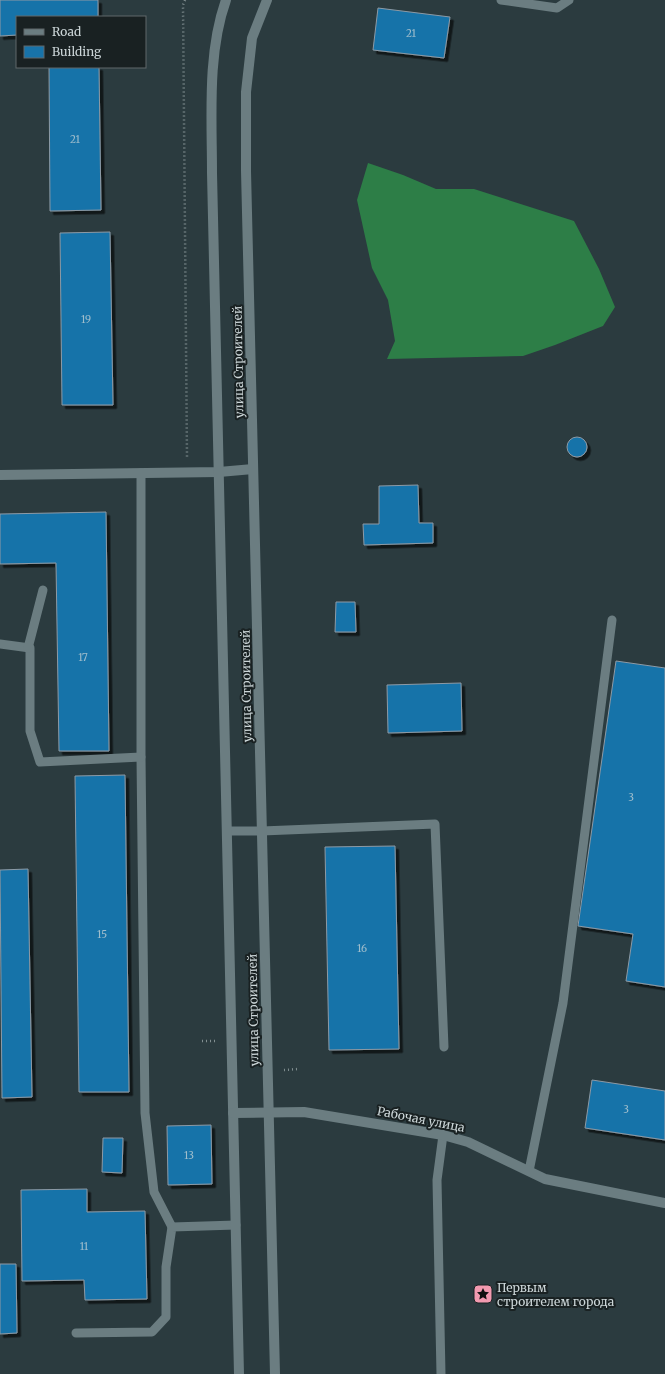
<svg xmlns="http://www.w3.org/2000/svg" width="665" height="1374" font-family="Merriweather,serif">
<style>
.forest{fill:#2d7e47}
.building{fill:#1873a9;stroke:#8d9aa5;filter:url(#shadow)}
.lines{fill:none;stroke-linecap:round;stroke-linejoin:round}
.path{stroke:#828f91;stroke-width:2.5;stroke-dasharray:1 3;stroke-linecap:butt}
.service{stroke:#6b7d81;stroke-width:9}
.minor{stroke:#6b7d81;stroke-width:10}
.tertiary{stroke:#6b7d81;stroke-width:10}
.labels{text-anchor:middle;dominant-baseline:central;stroke-width:4;stroke-linejoin:round;paint-order:stroke}
.number-label{font-size:10px;fill:#9fbdcc}
.street-label{font-size:12px;fill:#ccd6d8;stroke:#192122}
.poi-label{font-size:12px;fill:#ccd6d8;stroke:#192122;text-anchor:start}
</style>
<defs>
<filter id="shadow"><feDropShadow dx="3.5" dy="3.5" stdDeviation="0" flood-color="#0009"/></filter>
</defs>
<rect width="100%" height="100%" fill="#2b3b3f"/>
<polygon class="forest" points="368,163 403,175 436,189 474,189 574,221 599,269 615,307 603,326 555,345 523,356 387,359 395,341 388,300 372,268 357,200"/>
<g class="building">
<polygon points="0,0 98,0 98,17 17,17 17,35 0,36"/>
<polygon points="378,8 450,17 444,58 373,50"/>
<polygon points="49,67 99,67 101,210 50,211"/>
<polygon points="110,232 113,405 62,405 60,233"/>
<circle cx="577" cy="447" r="10"/>
<polygon points="418,485 419,523 433,523 433,543 364,545 363,524 379,524 379,486"/>
<polygon points="106,512 109,751 59,751 56,563 0,564 0,514"/>
<polygon points="336,602 355,602 356,632 335,632"/>
<polygon points="616,661 665,668 665,987 626,981 633,934 578,926"/>
<polygon points="461,683 462,731 388,733 387,685"/>
<polygon points="125,775 129,1092 79,1092 75,776"/>
<polygon points="395,846 399,1049 329,1050 325,847"/>
<polygon points="28,869 32,1097 2,1098 0,870"/>
<polygon points="592,1080 665,1091 665,1140 585,1128"/>
<polygon points="211,1125 212,1184 168,1185 167,1126"/>
<polygon points="103,1138 123,1138 122,1173 102,1172"/>
<polygon points="87,1189 87,1212 145,1211 147,1299 85,1300 84,1280 22,1281 21,1190"/>
<polygon points="0,1264 16,1264 17,1333 0,1334"/>
</g>
<g class="lines">
<g class="path">
<polyline points="185,0 183,5 187,457"/>
<polyline points="202,1041 215,1041"/>
<polyline points="284,1070 298,1069"/>
</g>
<g class="service">
<polyline points="501,0 557,8 569,0"/>
<polyline points="141,473 141,757 145,1113 154,1192 172,1227"/>
<polyline points="0,644 30,648 30,731 40,762 141,757"/>
<polyline points="28,648 43,590"/>
<polyline points="227,831 262,831 435,824 444,1047"/>
<polyline points="529,1171 563,1003 612,620"/>
<polyline points="76,1333 152,1332 166,1317 166,1267 172,1227 236,1225"/>
<polyline points="441,1374 437,1180 443,1135"/>
</g>
<polyline class="minor" points="0,475 219,472 253,469"/>
<g class="tertiary">
<path d="M226 0C207 53 212 117 212 173L239 1374"/>
<polyline points="267,0 252,38 246,92 246,171 275,1374"/>
<polyline points="233,1113 304,1112 443,1135 468,1142 545,1179 665,1203"/>
</g>
</g>
<defs>
<symbol id="sight-square" viewBox="-11 -11 22 22"><rect x="-9" y="-9" width="18" height="18" rx="4" fill="#f29ab0" stroke="#192122"/><path d="M0-6L1.8-2.2L6-1.7L2.9 1.2L3.7 5.4L0 3.3L-3.7 5.4L-2.9 1.2L-6-1.7L-1.8-2.2Z" fill="#111"/></symbol>
</defs>
<g fill-rule="evenodd">
<use href="#sight-square" x="472" y="1283" width="22" height="22"/>
</g>
<g class="labels">
<g class="number-label">
<text x="411" y="33">21</text>
<text x="75" y="139">21</text>
<text x="86" y="319">19</text>
<text x="83" y="657">17</text>
<text x="631" y="797">3</text>
<text x="102" y="934">15</text>
<text x="362" y="948">16</text>
<text x="626" y="1109">3</text>
<text x="189" y="1155">13</text>
<text x="84" y="1246">11</text>
</g>
<g class="street-label">
<text transform="translate(238 362) rotate(-91)">улица Строителей</text>
<text transform="translate(246 686) rotate(-91)">улица Строителей</text>
<text transform="translate(253 1010) rotate(-91)">улица Строителей</text>
<text transform="translate(421 1119) rotate(11)">Рабочая улица</text>
</g>
<g class="poi-label">
<text x="497" y="1287">Первым<tspan x="497" dy="14">строителем города</tspan></text>
</g>
</g>
<rect x="16" y="16" width="130" height="52" fill="#192122" stroke="#61696b"/>
<rect x="24" y="29" width="20" height="6" fill="#6b7d81" stroke="#61696b"/>
<text x="52" y="36" font-size="12" fill="#ccd6d8">Road</text>
<rect x="24" y="46" width="20" height="12" fill="#1873a9" stroke="#61696b"/>
<text x="52" y="56" font-size="12" fill="#ccd6d8">Building</text>
</svg>
